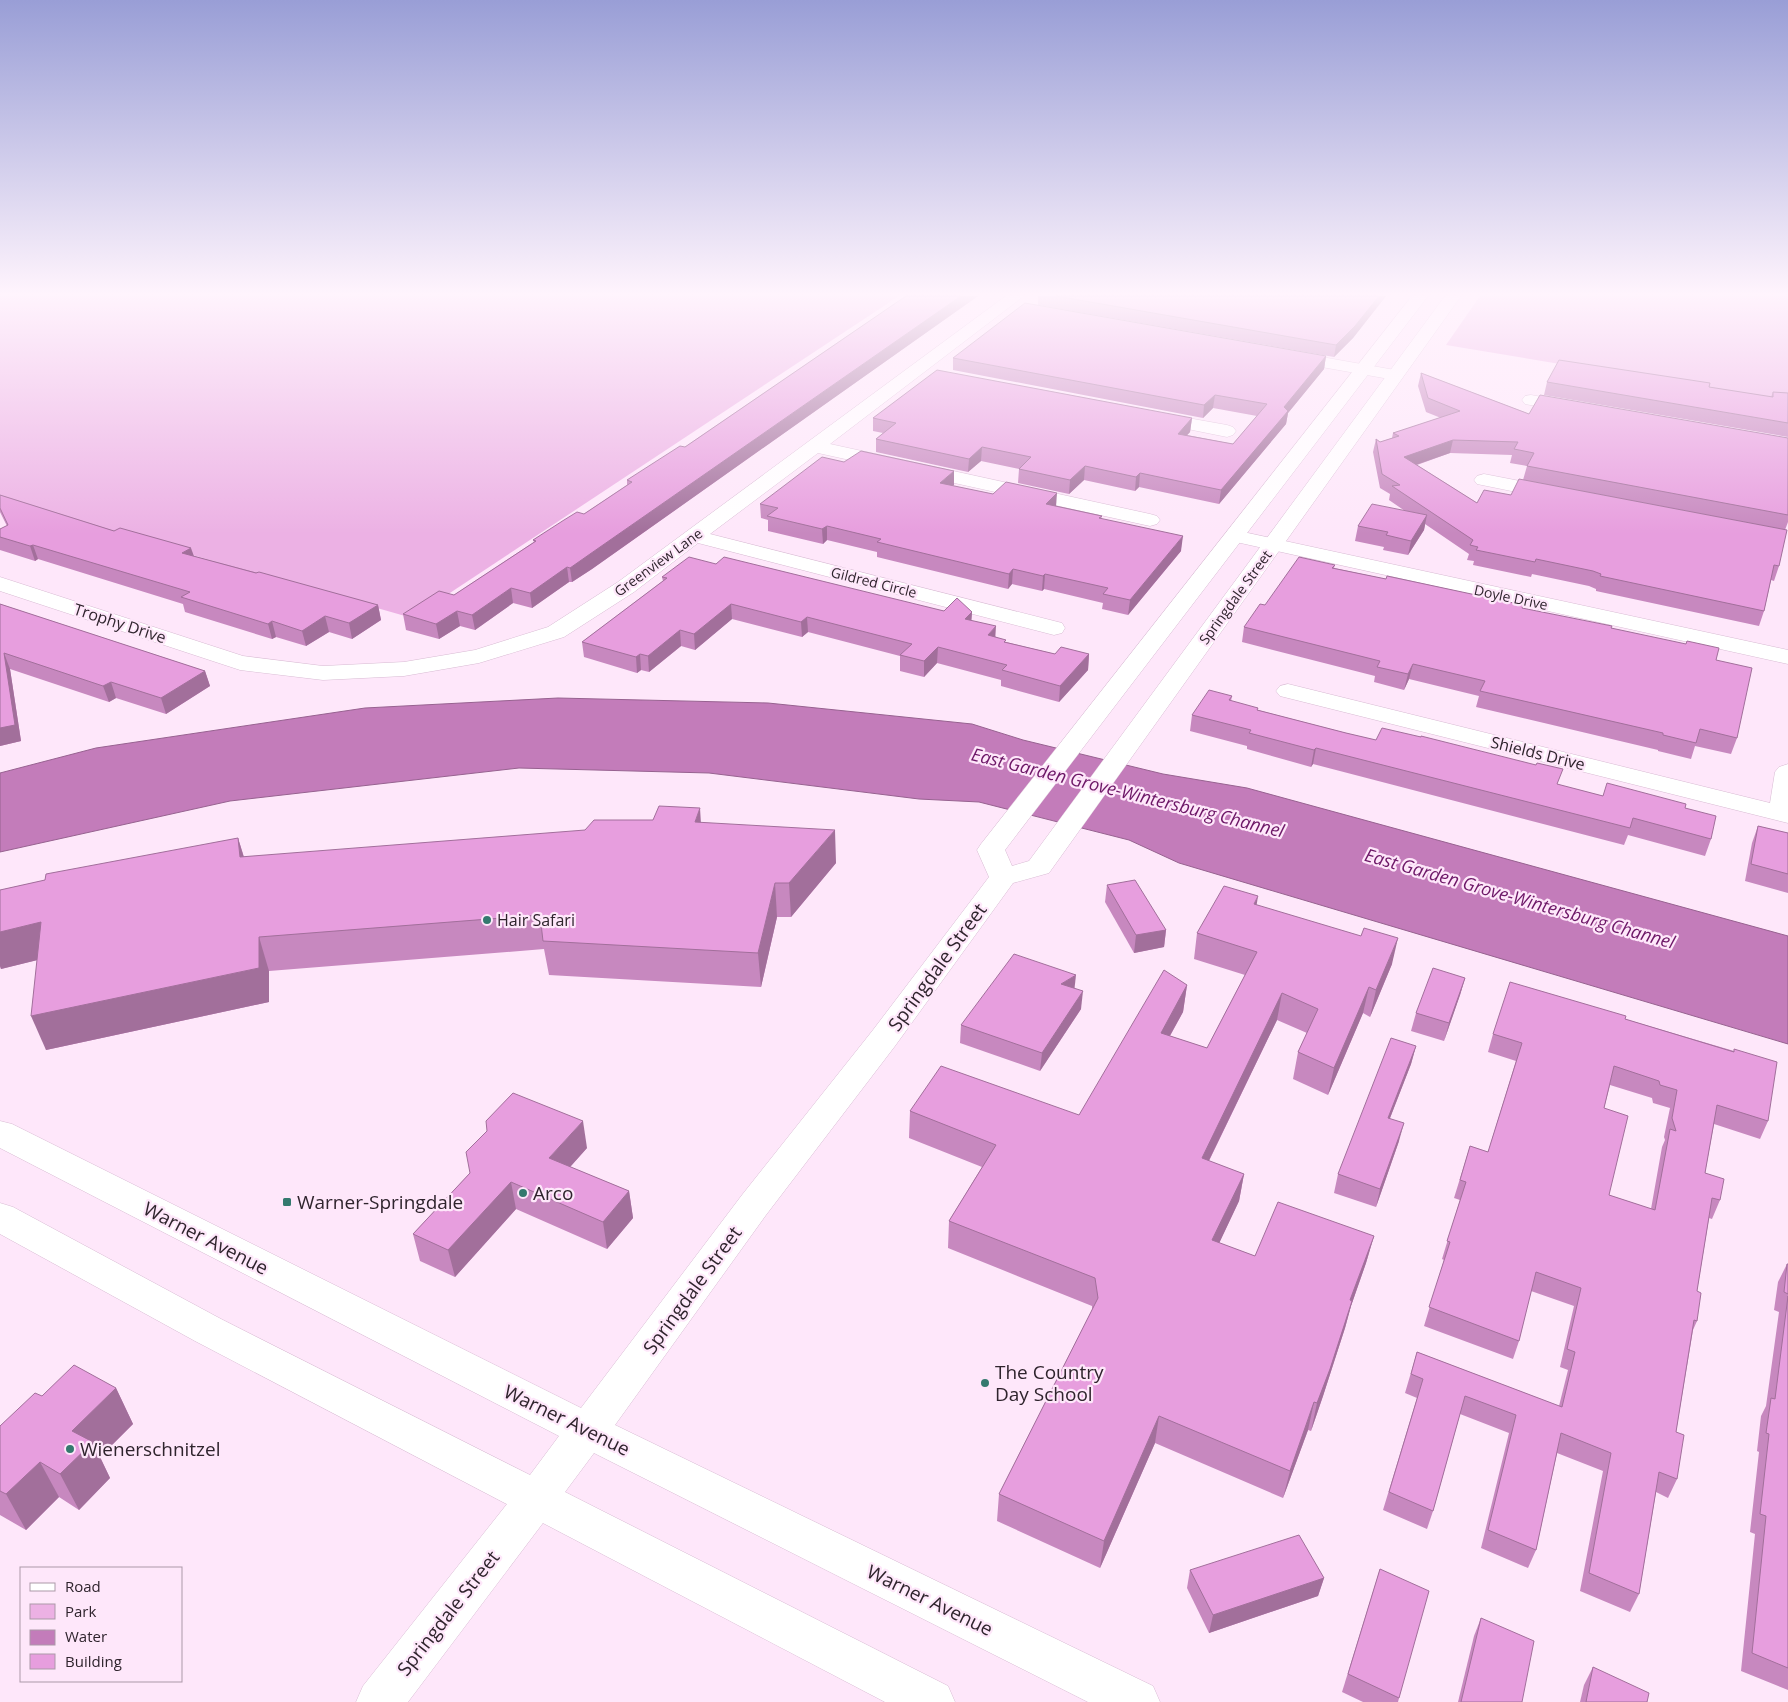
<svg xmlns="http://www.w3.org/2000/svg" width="1788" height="1702" font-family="'Open Sans',sans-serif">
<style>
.green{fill:#ecb1e4}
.water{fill:#c37cba;stroke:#976290}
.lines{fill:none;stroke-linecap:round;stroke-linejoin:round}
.minor-casing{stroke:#d8bbd3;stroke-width:1}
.major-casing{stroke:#d8bbd3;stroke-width:1}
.minor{fill:#fff;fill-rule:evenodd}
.major{fill:#fff;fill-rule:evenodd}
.wall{fill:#c788bf;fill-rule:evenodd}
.shaded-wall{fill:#a26f9b}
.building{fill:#e79ede;stroke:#a26f9b;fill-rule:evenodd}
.poi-dot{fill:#34796e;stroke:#fee7fa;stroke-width:2}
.labels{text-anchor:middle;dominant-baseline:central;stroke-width:4.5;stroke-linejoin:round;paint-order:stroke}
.far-street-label{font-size:14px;fill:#2f242d;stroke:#fee7fa}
.street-label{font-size:16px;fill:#2f242d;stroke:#fee7fa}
.poi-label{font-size:16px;fill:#2f242d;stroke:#fee7fa;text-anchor:start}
.water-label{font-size:18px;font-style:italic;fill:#6d1767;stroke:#fee7fa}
.near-street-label{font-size:19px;fill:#2f242d;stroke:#fee7fa}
.near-poi-label{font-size:19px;fill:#2f242d;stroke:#fee7fa;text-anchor:start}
</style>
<rect width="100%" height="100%" fill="#fee7fa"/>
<g class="green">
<polygon points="0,296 899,296 412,618 0,500"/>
<polygon points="1480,296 1788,296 1788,402 1446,345"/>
</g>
<polygon class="water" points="558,698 768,703 972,724 1023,740 1163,774 1247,788 1788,936 1788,1044 1179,863 1129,840 979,802 919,799 709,773 519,768 230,801 0,852 0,773 96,748 365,708"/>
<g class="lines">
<defs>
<g id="minor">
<polygon points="1006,296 1024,296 830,444 1150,514 1157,516 1160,520 1157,524 1150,526 818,453 710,534 1062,623 1065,628 1062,633 1054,635 698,543 634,592 564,637 479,663 404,676 323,680 240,670 0,591 0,577 243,656 323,666 404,662 475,650 548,627 618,582"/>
<polygon points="1288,351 1395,370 1401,371 1404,375 1401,379 1395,380 1282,360 1280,356 1282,352"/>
<polygon points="1531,395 1580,404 1583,408 1580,412 1574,413 1525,404 1522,400 1525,396"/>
<polygon points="1154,412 1227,425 1233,427 1236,431 1233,435 1227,437 1148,421 1145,417 1148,413"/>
<polygon points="1484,474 1551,487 1558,489 1561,493 1558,497 1551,499 1477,484 1474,480 1477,476"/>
<polygon points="1234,530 1788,650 1788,664 1227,540 1224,536 1227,532"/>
<polygon points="1288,684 1770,803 1775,772 1779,767 1788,764 1788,823 1280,696 1276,691 1280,686"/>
<polygon points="537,1479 552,1485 558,1498 552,1511 408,1702 356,1702 363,1686 522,1485"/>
</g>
<polygon id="major" points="1412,296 1428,296 1005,850 1012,866 1029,861 1445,296 1461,296 1049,873 1013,883 895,1046 766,1215 615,1425 1153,1686 1160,1702 1088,1702 594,1453 565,1492 948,1686 955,1702 885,1702 195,1341 0,1234 0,1203 13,1207 221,1319 530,1475 559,1436 0,1148 0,1121 12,1124 581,1408 742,1195 873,1030 989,877 977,850 981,844"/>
</defs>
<use href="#minor" class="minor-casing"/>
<use href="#major" class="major-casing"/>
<use href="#minor" class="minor"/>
<use href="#major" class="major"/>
</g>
<g class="wall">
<polygon points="906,296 978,296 592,569 572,582 569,582 532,608 513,603 475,630 460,626 439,639 406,630 403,614 454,595 534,542 533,540 584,514 627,485 627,480 685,447"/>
<polygon points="1038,296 1386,296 1353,338 1334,357 1038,305"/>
<polygon points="1326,356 1324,369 1288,413 1286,424 1219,504 1139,487 1135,491 1084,480 1069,494 1018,483 1019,469 981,461 968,472 876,452 876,439 883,433 873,431 873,418 1192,418 1190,432 1187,435 1233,444 1257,416 1213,408 1203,418 953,370 953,358"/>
<polygon points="1421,373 1529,414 1788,438 1788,522 1785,530 1523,480 1527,466 1510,463 1512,455 1450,453 1417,465 1477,503 1779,566 1774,581 1771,580 1764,611 1759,626 1596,591 1596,589 1589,586 1532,574 1531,577 1473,565 1474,561 1467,560 1469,554 1425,524 1424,530 1408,555 1383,550 1384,547 1355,541 1358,526 1405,511 1389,500 1390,494 1380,488 1373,452 1376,439 1380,442 1392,438 1393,433 1441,418 1426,412 1418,386"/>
<polygon points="1547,382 1709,387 1771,397 1773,392 1788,393 1788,437 1544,395"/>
<polygon points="954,485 953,486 993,494 1056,506 1102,516 1101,519 1181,551 1128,615 1102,609 1103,603 1044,589 1042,591 1012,584 1008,589 877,557 877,552 827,540 823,544 768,531 768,520 761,518 760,504"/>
<polygon points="0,495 194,556 378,605 381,620 352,639 329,632 306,646 276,637 272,639 185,612 183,604 38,559 35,561 0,550 0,529 7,526 0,512"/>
<polygon points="716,564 944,611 972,612 971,620 996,637 1006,642 1055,654 1089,654 1088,670 1059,702 1001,686 1001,680 937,663 924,677 900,671 900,656 808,632 802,637 732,619 695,650 681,646 649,672 641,670 637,673 584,657 582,642 663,581 662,577"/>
<polygon points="1335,565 1334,568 1386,579 1523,605 1522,608 1611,628 1716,660 1737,738 1731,754 1695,746 1691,759 1658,751 1658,750 1476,707 1479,696 1409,679 1404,690 1374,682 1375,676 1242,642 1244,627"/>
<polygon points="0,604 205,671 210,686 166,714 116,698 109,702 10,669 21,741 0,746"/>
<polygon points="1232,696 1231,701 1258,710 1346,733 1603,796 1685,808 1711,839 1705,856 1628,835 1624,845 1313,764 1311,767 1247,749 1247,746 1190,731 1192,715"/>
<polygon points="701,823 836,863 791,917 777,917 761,987 549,975 544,949 269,971 269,1002 46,1050 37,960 1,969 0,966 0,890 238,838 244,857"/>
<polygon points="1758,826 1788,833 1788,893 1745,881 1752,843"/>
<polygon points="1107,885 1166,930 1164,947 1134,953 1105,902"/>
<polygon points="1257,905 1392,964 1370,1017 1363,1013 1328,1095 1293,1079 1298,1052 1307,1033 1277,1020 1209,1161 1244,1174 1239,1201 1219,1243 1255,1256 1374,1236 1366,1263 1351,1306 1345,1328 1323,1396 1311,1431 1308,1430 1283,1498 1155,1443 1100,1568 997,1521 999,1494 1092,1310 1092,1306 948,1248 949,1221 982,1167 909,1138 910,1111 1079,1115 1187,985 1183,1012 1170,1036 1207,1048 1245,975 1194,959 1197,933"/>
<polygon points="1465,978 1460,995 1444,1041 1411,1031 1416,1013"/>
<polygon points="1074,989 1081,1009 1040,1071 960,1043 961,1025"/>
<path d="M1625 1019 1734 1051V1049L1768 1121 1760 1139 1714 1124 1705 1173 1720 1200 1712 1219 1709 1218 1697 1291V1321L1693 1330 1676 1432 1677 1479 1668 1498 1656 1492 1639 1594 1630 1612 1580 1591 1603 1471 1557 1453 1536 1550 1528 1568 1481 1548 1509 1433 1460 1414 1433 1511 1427 1529 1383 1510 1417 1398 1405 1393 1417 1352 1559 1406 1568 1370 1560 1367 1574 1306 1531 1291 1519 1341 1513 1359 1424 1326 1444 1260 1442 1259 1460 1200 1454 1198 1470 1146 1488 1152 1516 1061 1488 1052 1493 1034ZM1610 1085 1652 1098 1653 1103 1670 1108 1664 1137 1665 1140 1662 1147 1651 1209 1609 1195 1604 1108Z"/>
<polygon points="1416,1046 1411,1064 1390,1118 1399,1141 1376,1207 1334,1193 1338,1174"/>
<polygon points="587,1148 570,1167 629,1191 633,1218 607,1249 516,1209 455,1277 420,1261 413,1234 470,1173"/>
<polygon points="1788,1263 1788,1690 1741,1671 1755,1534 1750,1532 1759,1452 1757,1451 1761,1416 1766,1406 1779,1312 1774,1310 1778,1282 1787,1264 1788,1264"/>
<polygon points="116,1388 133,1424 100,1457 110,1478 79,1510 59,1497 26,1530 0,1515 0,1426 42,1396"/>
<polygon points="1380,1569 1399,1698 1398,1702 1363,1702 1342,1692"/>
<polygon points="1190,1570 1324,1578 1318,1596 1209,1633 1187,1588"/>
<polygon points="1481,1618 1522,1702 1458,1702 1474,1636"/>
<polygon points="1593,1667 1647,1702 1580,1702 1584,1685"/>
</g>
<g class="shaded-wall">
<polygon points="961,296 978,296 592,569 572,582 570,568"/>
<polygon points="1379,296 1386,296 1353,338 1334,357 1336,345"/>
<polygon points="1326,356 1324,369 1288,413 1286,424 1219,504 1221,490 1284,407"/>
<polygon points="1215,395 1213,408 1203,418 1204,405"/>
<polygon points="1192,418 1190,432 1176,447 1178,434"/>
<polygon points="1453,440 1450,453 1401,470 1404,457"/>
<polygon points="982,447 981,461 968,472 969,459"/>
<polygon points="1085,466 1084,480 1069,494 1070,480"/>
<polygon points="954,471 954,485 940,497 940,483"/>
<polygon points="1140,473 1139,487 1135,491 1136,477"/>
<polygon points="1057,493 1056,507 1046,504"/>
<polygon points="1427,515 1424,530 1408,555 1411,541"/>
<polygon points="827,526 827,540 823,544 822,529"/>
<polygon points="1183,536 1181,551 1128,615 1130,600"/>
<polygon points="33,545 38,559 35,561 30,546"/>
<polygon points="191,548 196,562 182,553"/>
<polygon points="567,567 569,582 532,608 530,593"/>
<polygon points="1013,569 1012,584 1008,589 1009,574"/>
<polygon points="1045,574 1044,589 1042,591 1043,576"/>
<polygon points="511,588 513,603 475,630 472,615"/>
<polygon points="731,604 732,619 695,650 694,634"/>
<polygon points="378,605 381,620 352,639 349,623"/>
<polygon points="457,611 460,626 439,639 436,624"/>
<polygon points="972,612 971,627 965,619"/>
<polygon points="325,616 329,632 306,646 302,631"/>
<polygon points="807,617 808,632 802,637 801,622"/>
<polygon points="272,621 276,637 272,639 268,624"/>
<polygon points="996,626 995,642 988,635"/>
<polygon points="680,630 681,646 649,672 648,656"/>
<polygon points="938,647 937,663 924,677 924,661"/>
<polygon points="4,653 10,669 21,741 0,746 0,728"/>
<polygon points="640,654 641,670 637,673 636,657"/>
<polygon points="1089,654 1088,670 1059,702 1060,686"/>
<polygon points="1413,664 1409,679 1404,690 1408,674"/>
<polygon points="205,671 210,686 166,714 161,698"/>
<polygon points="111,682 116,698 109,702 103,686"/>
<polygon points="1316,748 1313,764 1311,767 1314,750"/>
<polygon points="700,808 702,840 695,822"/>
<polygon points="835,830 836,863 791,917 789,883"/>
<polygon points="238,838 248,871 240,857"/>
<polygon points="775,883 777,917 761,987 758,953"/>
<polygon points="1258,896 1254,922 1254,904"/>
<polygon points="41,922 54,956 1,969 0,966 0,932"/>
<polygon points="1166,930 1164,947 1134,953 1136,935"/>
<polygon points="259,937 269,971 269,1002 46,1050 31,1016"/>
<polygon points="1398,938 1392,964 1370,1017 1376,990"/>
<polygon points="1076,975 1074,993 1061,984"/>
<polygon points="1465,978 1460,995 1444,1041 1449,1023"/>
<polygon points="1187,985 1183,1012 1157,1059 1161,1033"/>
<polygon points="1369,987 1363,1013 1328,1095 1334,1068"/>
<polygon points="1083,991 1081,1009 1040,1071 1042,1053"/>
<polygon points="1282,993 1277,1020 1197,1185 1202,1158"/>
<polygon points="1416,1046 1411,1064 1383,1136 1388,1118"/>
<polygon points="583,1121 587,1148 554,1185 549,1158"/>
<polygon points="1404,1123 1399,1141 1376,1207 1380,1189"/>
<polygon points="1244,1174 1239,1201 1208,1267 1212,1240"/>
<polygon points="511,1182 516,1209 455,1277 448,1250"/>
<polygon points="629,1191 633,1218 607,1249 603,1222"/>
<polygon points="1374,1236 1366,1263 1351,1306 1345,1328 1323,1396 1311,1431 1317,1403 1350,1300"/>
<polygon points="116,1388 133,1424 100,1457 110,1478 79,1510 60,1474 72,1431"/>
<polygon points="1314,1402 1308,1430 1283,1498 1290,1471"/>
<polygon points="1159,1416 1155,1443 1100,1568 1104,1541"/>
<polygon points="40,1462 59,1497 26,1530 6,1494"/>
<polygon points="1324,1578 1318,1596 1209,1633 1213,1615"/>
</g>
<g class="building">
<polygon points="906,296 961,296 590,554 570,568 567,567 530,593 511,588 472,615 457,611 436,624 403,614 439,591 454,595 536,541 533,540 564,520 577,512 584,514 632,482 627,480 680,446 685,447"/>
<polygon points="1056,296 1379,296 1355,326 1336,345"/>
<polygon points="1025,303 1326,356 1284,407 1288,411 1221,490 1140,473 1136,477 1085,466 1070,480 1019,469 1031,457 982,447 969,459 876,439 896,423 873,418 937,370 1192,418 1178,434 1233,444 1267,404 1215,395 1204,405 953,358"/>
<polygon points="1559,360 1710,383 1709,387 1773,397 1773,392 1788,393 1788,423 1547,382"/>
<polygon points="1421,373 1529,414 1540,395 1788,438 1788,515 1527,466 1534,453 1514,449 1518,442 1453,440 1404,457 1477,503 1484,490 1511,495 1519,479 1787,530 1779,566 1774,565 1764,611 1600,576 1601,574 1593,571 1536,559 1535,562 1476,550 1478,547 1470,545 1473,540 1392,486 1400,485 1382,474 1376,439 1380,442 1399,436 1393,433 1460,411 1428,398"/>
<polygon points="861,451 954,471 940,483 993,494 1006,482 1057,493 1046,504 1102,516 1099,518 1183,536 1130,600 1103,594 1108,588 1045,574 1043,576 1013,569 1009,574 877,542 881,539 827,526 822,529 767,516 778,508 760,504 822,457 844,462"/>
<polygon points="0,495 114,531 120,528 191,548 182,553 256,573 259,572 378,605 349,623 325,616 302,631 272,621 268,624 181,597 190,592 33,545 30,546 0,537 0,529 8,525 0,508"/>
<polygon points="1372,504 1427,515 1411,541 1386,535 1388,532 1358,526"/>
<polygon points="689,557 716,564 724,557 944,611 957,598 972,612 965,619 996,626 988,635 1006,640 1004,642 1055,654 1061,647 1089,654 1060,686 1002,670 1007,665 938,647 924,661 900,655 912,644 807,617 801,622 731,604 694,634 680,630 648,656 640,654 636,657 582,642 667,578 662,577"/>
<polygon points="1299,557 1335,565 1332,568 1386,579 1387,576 1523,605 1522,608 1612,626 1611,628 1686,644 1687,641 1719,648 1716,660 1752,668 1737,738 1700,729 1696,743 1663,735 1663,733 1480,691 1485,681 1413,664 1408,674 1377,667 1380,661 1244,627 1260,604 1265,605"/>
<polygon points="0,604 205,671 161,698 111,682 103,686 4,653 15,725 0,728"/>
<polygon points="1209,690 1232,696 1229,700 1258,708 1257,710 1346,733 1376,740 1382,728 1421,737 1421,736 1536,765 1537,763 1563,769 1557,784 1603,796 1607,783 1686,804 1685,808 1716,816 1711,839 1633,818 1630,828 1316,748 1314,750 1249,733 1251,730 1192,715"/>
<polygon points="659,806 700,808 695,822 835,830 789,883 775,883 758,953 543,941 540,915 259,937 259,968 31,1016 41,922 0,932 0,890 45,880 46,874 238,838 240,857 585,830 594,820 653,820"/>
<polygon points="1758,826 1788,833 1788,874 1751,864"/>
<polygon points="1135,880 1166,930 1136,935 1107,885"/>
<polygon points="1224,886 1258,896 1254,904 1361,936 1364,928 1398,938 1376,990 1369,987 1334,1068 1298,1052 1318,1009 1282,993 1202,1158 1244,1174 1212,1240 1255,1256 1278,1202 1374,1236 1350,1300 1352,1301 1330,1369 1317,1403 1314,1402 1290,1471 1159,1416 1104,1541 999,1494 1098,1298 1095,1278 949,1221 996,1145 910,1111 941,1066 1079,1115 1164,970 1187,985 1161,1033 1207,1048 1257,952 1197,933"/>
<polygon points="1014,954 1076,975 1061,984 1083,991 1042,1053 961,1025"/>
<polygon points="1433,968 1465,978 1449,1023 1416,1013"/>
<path d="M1510 982 1626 1016 1625 1019 1734 1052V1049L1777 1062 1768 1121 1717 1105 1705 1173 1724 1179 1720 1200 1712 1198 1697 1291 1701 1293 1697 1321 1694 1320 1676 1432 1684 1435 1677 1479 1659 1472 1639 1594 1589 1573 1611 1453 1561 1433 1536 1550 1488 1530 1516 1415 1465 1396 1433 1511 1389 1492 1423 1379 1411 1374 1417 1352 1562 1407 1575 1352 1567 1349 1581 1288 1536 1272 1519 1341 1429 1307 1450 1242 1447 1241 1466 1182 1460 1180 1470 1146 1488 1152 1522 1043 1493 1034ZM1614 1066 1659 1081 1660 1085 1677 1090 1672 1118 1676 1131 1670 1129 1655 1210 1609 1195 1628 1116 1604 1108Z"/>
<polygon points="1391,1038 1416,1046 1388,1118 1404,1123 1380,1189 1338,1174"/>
<polygon points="513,1093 583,1121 549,1158 629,1191 603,1222 511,1182 448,1250 413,1234 470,1173 466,1152 487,1131 486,1121"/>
<polygon points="1787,1264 1788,1264 1788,1294 1784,1292"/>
<polygon points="1788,1296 1788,1668 1752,1653 1766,1516 1760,1514 1769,1434 1766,1433 1771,1398 1775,1399"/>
<polygon points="74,1365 116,1388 72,1431 93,1442 60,1474 40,1462 6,1494 0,1491 0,1426 35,1393 42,1396"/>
<polygon points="1299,1535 1324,1578 1213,1615 1190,1570"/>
<polygon points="1380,1569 1429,1591 1399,1698 1348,1674"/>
<polygon points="1481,1618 1534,1641 1522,1702 1461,1702"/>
<polygon points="1593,1667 1649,1693 1647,1702 1586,1702"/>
</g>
<linearGradient id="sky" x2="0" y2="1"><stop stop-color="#999ed6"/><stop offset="0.55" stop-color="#fff4fd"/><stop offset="1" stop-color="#fff4fd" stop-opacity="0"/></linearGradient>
<rect width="1788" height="534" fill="url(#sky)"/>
<g class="poi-dot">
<circle cx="487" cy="920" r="5"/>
<circle cx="523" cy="1193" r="5"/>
<rect x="282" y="1197" width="10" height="10" rx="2.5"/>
<circle cx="985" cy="1383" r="5"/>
<circle cx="70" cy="1449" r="5"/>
</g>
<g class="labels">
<g class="far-street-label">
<text transform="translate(658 562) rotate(-36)">Greenview Lane</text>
<text transform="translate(874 582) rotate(14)">Gildred Circle</text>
<text transform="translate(1235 597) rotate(-54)">Springdale Street</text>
<text transform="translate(1511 597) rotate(12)">Doyle Drive</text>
</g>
<g class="street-label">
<text transform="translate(120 623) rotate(18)">Trophy Drive</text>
<text transform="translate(1538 753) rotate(14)">Shields Drive</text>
</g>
<g class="poi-label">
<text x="497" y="920">Hair Safari</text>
</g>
<g class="water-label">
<text transform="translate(1128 792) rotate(14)">East Garden Grove-Wintersburg Channel</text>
<text transform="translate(1520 898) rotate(16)">East Garden Grove-Wintersburg Channel</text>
</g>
<g class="near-street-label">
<text transform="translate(937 967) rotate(-54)">Springdale Street</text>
<text transform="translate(206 1238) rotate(27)">Warner Avenue</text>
<text transform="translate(692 1290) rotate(-54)">Springdale Street</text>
<text transform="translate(567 1420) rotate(26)">Warner Avenue</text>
<text transform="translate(930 1600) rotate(26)">Warner Avenue</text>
<text transform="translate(448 1613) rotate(-52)">Springdale Street</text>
</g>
<g class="near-poi-label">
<text x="533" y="1193">Arco</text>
<text x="297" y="1202">Warner-Springdale</text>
<text x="995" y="1372">The Country<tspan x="995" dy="22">Day School</tspan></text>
<text x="80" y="1449">Wienerschnitzel</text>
</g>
</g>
<rect x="20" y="1567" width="162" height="115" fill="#fee7fa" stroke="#ab99a8"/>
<rect x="30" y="1583" width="25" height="8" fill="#ffffff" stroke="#ab99a8"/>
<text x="65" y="1592" font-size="15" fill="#2f242d">Road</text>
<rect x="30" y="1604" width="25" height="15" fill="#ecb1e4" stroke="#ab99a8"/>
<text x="65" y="1617" font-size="15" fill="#2f242d">Park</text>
<rect x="30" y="1630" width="25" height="15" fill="#c37cba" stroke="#ab99a8"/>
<text x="65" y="1642" font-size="15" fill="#2f242d">Water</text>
<rect x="30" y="1654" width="25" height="15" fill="#e79ede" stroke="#ab99a8"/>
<text x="65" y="1667" font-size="15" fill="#2f242d">Building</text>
</svg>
